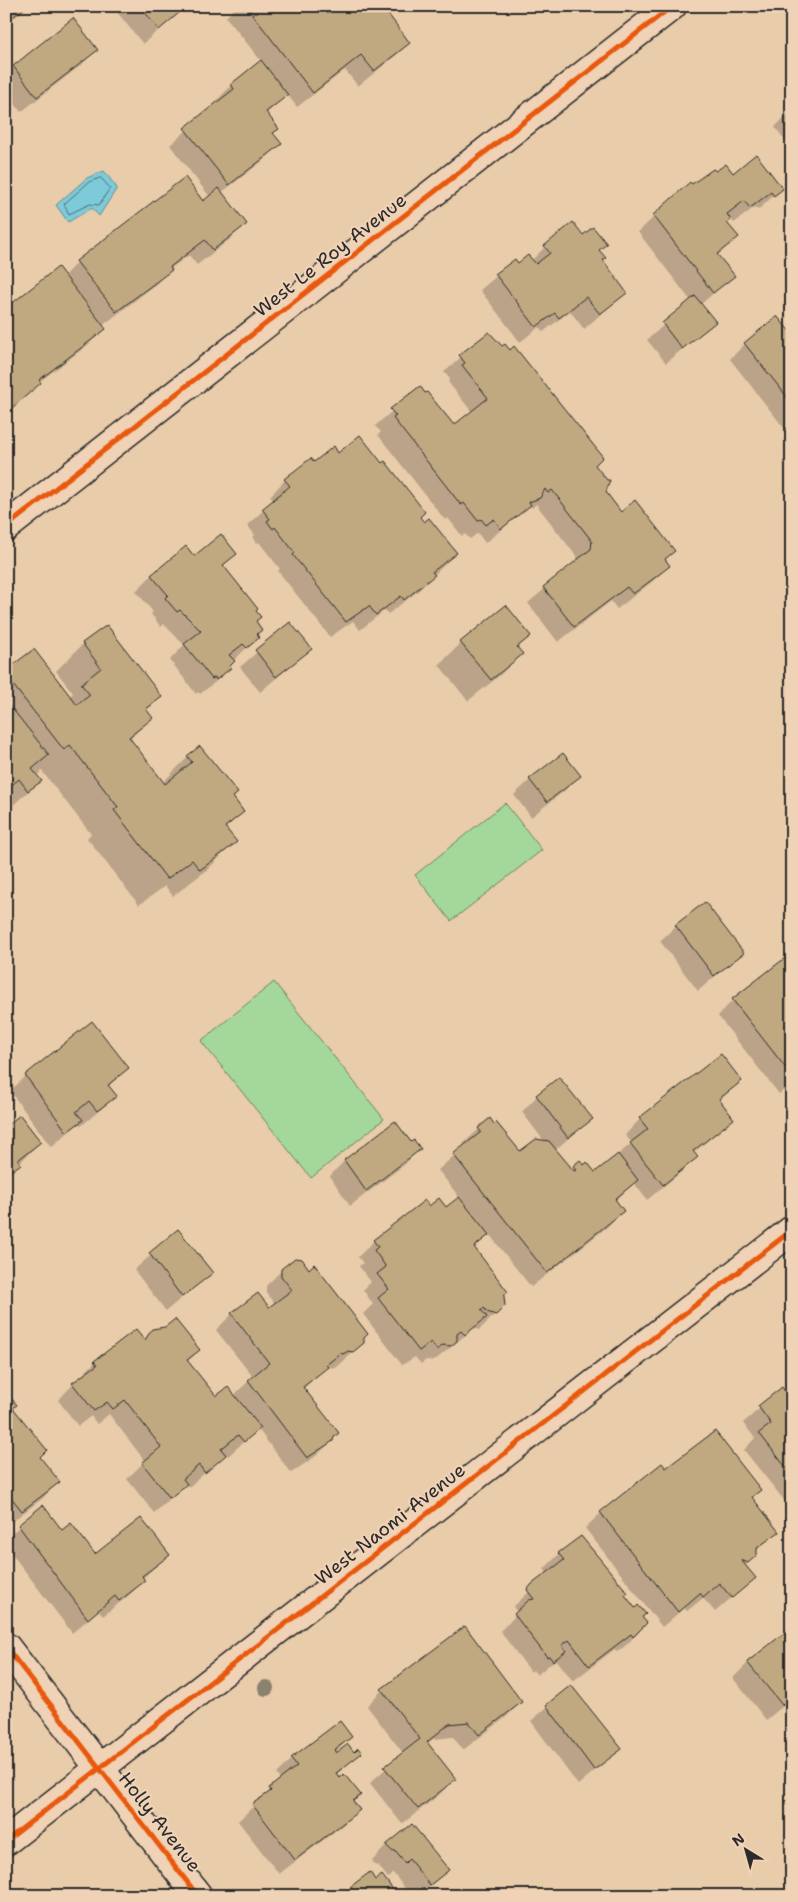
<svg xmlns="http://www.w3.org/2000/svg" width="798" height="1902" font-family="'Shantell Sans',sans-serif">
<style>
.green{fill:#a4d89b;stroke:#688263}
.water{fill:#7dcbda;stroke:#5c8b94}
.shadow{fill:#0003}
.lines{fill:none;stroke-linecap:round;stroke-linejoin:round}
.shore{stroke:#4c6b71;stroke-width:1}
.building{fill:#c0a980;stroke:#2b2b2b}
.minor-casing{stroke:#2b2b2b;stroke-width:31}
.minor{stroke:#f0d2b6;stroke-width:28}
.cycleway-casing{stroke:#f0d2b6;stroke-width:8}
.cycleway{stroke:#e8590c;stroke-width:5}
.tree{fill:#8a826e}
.labels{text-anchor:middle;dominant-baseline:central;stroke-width:4.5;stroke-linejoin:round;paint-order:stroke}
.street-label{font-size:19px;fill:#2b2b2b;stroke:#f0d2b6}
</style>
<rect width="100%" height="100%" fill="#e9ccaa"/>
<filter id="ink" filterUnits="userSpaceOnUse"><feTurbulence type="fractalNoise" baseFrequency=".02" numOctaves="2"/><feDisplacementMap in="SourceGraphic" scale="10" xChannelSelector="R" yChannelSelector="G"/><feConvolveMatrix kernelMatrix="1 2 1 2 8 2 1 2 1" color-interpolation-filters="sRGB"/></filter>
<g filter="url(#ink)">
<g class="green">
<polygon points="505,803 542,850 451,921 415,875"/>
<polygon points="274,982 384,1119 311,1178 201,1041"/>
</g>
<polygon class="water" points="104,171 117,188 99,216 92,208 68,222 56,205 87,178"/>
<g class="shadow">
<polygon points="6,6 29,6 6,24"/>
<polygon points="112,6 178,6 178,12 143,44"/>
<polygon points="237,6 308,6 409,43 393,58 358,86 345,70 297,107 287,94 266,114 278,129 272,134 280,144 265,159 221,193 245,224 230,239 197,265 189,255 170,269 155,285 102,326 104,328 89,344 39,382 6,413 6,309 64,276 77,262 203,203 210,197 170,145 218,103 216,101 232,85 262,62 226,17"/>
<polygon points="73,20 96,50 81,65 21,112 6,93 6,74"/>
<polygon points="792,101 792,110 788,105"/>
<polygon points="792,110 792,150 775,127"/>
<polygon points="733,174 781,189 758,210 755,207 734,223 731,219 726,223 737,237 717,256 733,276 700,305 714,322 666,363 647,340 691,301 638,232 690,183 692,186"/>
<polygon points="583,236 598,251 601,260 625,293 584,329 570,311 543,332 539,327 520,342 480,290 515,261 518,264 531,261 545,247"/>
<polygon points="488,334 594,465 605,492 620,513 673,551 664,560 669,566 653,581 617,609 611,601 558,642 528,603 577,562 577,557 536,504 532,508 530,506 485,543 478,533 470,539 465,534 462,536 448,518 445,520 378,435 381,432 375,426 419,388 454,427 472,412 448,382 450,379 444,372"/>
<polygon points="792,336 792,438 730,359 745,344"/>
<polygon points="338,454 419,517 456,553 418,591 388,614 385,610 360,630 353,621 330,637 278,571 280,569 259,542 257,543 253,537 255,535 247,525 274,501 270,496 285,480 314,464"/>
<polygon points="236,554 223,566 255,611 258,637 233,661 228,666 229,668 214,683 200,694 198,692 196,694 170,660 184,645 164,624 161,627 151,614 153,612 136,591 152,575 194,558"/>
<polygon points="290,624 310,649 260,692 240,667"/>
<polygon points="529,636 517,649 521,654 499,676 468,701 439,665 461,643"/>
<polygon points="83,644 160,697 146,711 151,718 129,740 162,783 188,757 231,798 242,812 225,829 235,842 208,869 173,896 165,886 139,905 87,838 91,834 42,771 36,776 40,781 12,806 6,798 6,671 69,697 73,693 56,671"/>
<polygon points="562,754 579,776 564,791 531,817 514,795 530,780"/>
<polygon points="676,926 742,953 698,991 660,941"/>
<polygon points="792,968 792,1084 779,1094 718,1016 733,1000"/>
<polygon points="720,1056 740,1081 719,1101 733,1119 693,1153 697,1157 681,1172 647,1200 634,1183 615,1201 623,1211 607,1227 531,1287 489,1234 474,1249 503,1295 504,1306 479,1330 474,1328 434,1361 426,1360 421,1364 415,1357 402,1365 363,1314 373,1304 363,1290 371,1282 359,1266 363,1263 358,1257 374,1241 425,1202 429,1208 446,1209 460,1198 438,1170 465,1146 463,1144 479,1129 520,1153 544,1141 522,1112 537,1096 591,1119 555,1150 571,1170 580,1162 595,1174 632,1143 625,1135 640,1119"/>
<polygon points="127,1068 108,1087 115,1096 99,1111 81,1126 79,1123 51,1147 10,1091 26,1076"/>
<polygon points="6,1128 40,1142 6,1177"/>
<polygon points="411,1143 419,1149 404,1165 350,1206 330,1176 345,1160"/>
<polygon points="178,1231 211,1273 166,1311 134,1270"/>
<polygon points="282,1270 363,1338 362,1343 346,1359 337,1367 325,1368 303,1389 332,1441 316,1456 291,1473 258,1429 228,1456 226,1454 189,1487 186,1484 154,1513 127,1479 145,1461 109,1414 97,1424 91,1416 78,1426 58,1400 95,1362 143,1340 153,1330 199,1350 187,1362 216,1398 233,1396 253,1377 216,1330 232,1314 258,1295 268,1309 275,1304 266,1292 266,1286"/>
<polygon points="792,1386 792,1515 784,1506 787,1504 744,1450 755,1438 743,1423 782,1389 785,1393"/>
<polygon points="6,1394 39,1457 58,1482 43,1498 6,1526"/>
<polygon points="666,1470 759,1490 751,1498 777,1531 756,1551 756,1555 745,1566 754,1578 715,1612 703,1598 687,1611 684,1608 662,1627 585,1528 601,1513"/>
<polygon points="43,1507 62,1532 94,1556 168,1555 142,1579 144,1581 128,1596 103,1616 99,1610 72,1633 6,1546 6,1538"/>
<polygon points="559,1554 624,1596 641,1617 640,1631 625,1646 617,1652 615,1649 573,1681 556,1659 537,1675 533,1670 531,1672 500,1631 518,1613 513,1607 548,1574 544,1569"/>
<polygon points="465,1628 521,1702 505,1718 463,1750 453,1737 433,1739 427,1744 454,1779 439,1795 402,1824 370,1783 403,1753 367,1706 382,1690"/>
<polygon points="792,1629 792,1699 766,1720 733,1678 748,1663"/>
<polygon points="571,1687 620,1749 578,1785 531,1721"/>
<polygon points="350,1737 332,1756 360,1753 336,1775 359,1795 352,1802 358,1810 343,1825 279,1874 238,1821 281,1780 277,1774 292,1759"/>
<polygon points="387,1845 448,1870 419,1896 411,1896 393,1873 388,1878 378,1865 376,1866 372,1861"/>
</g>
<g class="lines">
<polygon class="shore" points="101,178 110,188 99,205 90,204 69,214 64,204 89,182"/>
</g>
<g class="building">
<polygon points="6,6 27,6 6,22"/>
<polygon points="140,6 178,6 180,12 159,30"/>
<polygon points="246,6 382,6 410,43 374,71 361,55 313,93"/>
<polygon points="73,18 98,50 37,97 13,66"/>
<polygon points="261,60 288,95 266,112 279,129 273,133 282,144 229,185 184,128 234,89 231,84"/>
<polygon points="756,154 783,189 774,196 771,192 750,208 744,201 727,214 731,220 727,223 739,237 717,254 735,276 713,293 653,215 690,182 692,184 713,169 716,171 726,164 733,173"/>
<polygon points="185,177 203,201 219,188 247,224 213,250 205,240 170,267 172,270 116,312 76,261"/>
<polygon points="573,222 583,235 593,227 607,244 599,250 606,258 603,260 627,293 600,314 586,297 559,318 555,313 536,327 495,274 515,259 518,263 528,255 536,264 550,253 544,246"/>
<polygon points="58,267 106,329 39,380 41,383 6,413 6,308"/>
<polygon points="695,296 716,322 682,349 662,323"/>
<polygon points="777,316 792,334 792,403 744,343"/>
<polygon points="489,332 502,346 505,344 510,350 514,346 603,457 595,465 607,480 610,480 606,492 621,512 635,500 675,551 665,559 670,566 633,594 627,587 574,627 543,587 591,549 592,541 552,490 548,493 545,489 540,498 529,502 531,505 501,529 494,519 486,525 481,519 478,521 464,503 461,505 393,418 396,416 390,409 420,386 425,393 427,392 454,425 488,398 462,365 465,363 459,355"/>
<polygon points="360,435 382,463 385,461 425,512 420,517 424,522 429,518 457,553 432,572 435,575 404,600 401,596 376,615 369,606 346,622 293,555 295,553 275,527 273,529 267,521 270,519 262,509 290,486 284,479 311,458 314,462 334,446 338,453"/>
<polygon points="221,534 237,554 223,565 258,609 256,611 261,617 256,621 262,630 257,634 259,638 247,648 243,644 229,655 235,661 230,666 231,668 216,680 215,677 212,679 184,644 201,631 180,610 177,612 165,598 168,595 151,575 186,546 194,556"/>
<polygon points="506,605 531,636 517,647 523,654 491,680 460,642"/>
<polygon points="290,622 312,649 276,677 255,650"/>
<polygon points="107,625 162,697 146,709 153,718 129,737 165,784 192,762 187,756 200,746 238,793 233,797 244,812 225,827 237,842 200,870 192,860 167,879 114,810 118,807 70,745 64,750 6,676 6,670 34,649 77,705 90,695 81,684 101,668 82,643"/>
<polygon points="6,701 49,755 32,769 42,781 28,791 19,779 6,790"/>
<polygon points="563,753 581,776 547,802 529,779"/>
<polygon points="705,902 744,953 714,976 675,925"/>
<polygon points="785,958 792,966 792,1076 732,999"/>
<polygon points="92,1021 129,1068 108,1085 117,1096 97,1111 89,1101 76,1112 83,1120 67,1132 25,1075"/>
<polygon points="721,1054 742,1081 719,1099 734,1119 693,1151 698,1157 663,1185 630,1143 648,1129 639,1118"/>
<polygon points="559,1077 593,1119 568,1138 536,1095"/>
<polygon points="20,1115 41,1142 18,1160 21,1164 6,1175 6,1126"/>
<polygon points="490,1118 494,1124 496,1122 520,1151 536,1139 549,1141 574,1171 576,1170 573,1166 580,1160 584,1165 587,1162 595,1172 618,1154 638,1180 615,1199 624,1211 547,1273 453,1154 481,1132 478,1128"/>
<polygon points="395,1121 411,1142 414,1140 421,1149 366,1191 344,1160"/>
<polygon points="459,1197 489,1235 474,1247 508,1292 504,1296 505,1306 496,1315 487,1312 484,1308 481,1310 487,1317 465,1335 461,1331 457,1334 457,1341 451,1346 443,1345 437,1350 431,1342 419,1351 378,1298 389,1289 377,1274 386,1267 374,1250 378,1247 373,1240 425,1200 429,1206 439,1198 446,1207"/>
<polygon points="178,1229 213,1273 182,1297 149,1253"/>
<polygon points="295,1258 302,1259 309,1269 314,1264 368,1334 364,1338 364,1343 353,1352 348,1351 343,1354 341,1353 326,1365 328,1367 303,1387 339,1433 334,1437 333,1441 307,1458 248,1380 269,1363 231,1313 258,1293 269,1307 292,1290 281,1276 281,1269"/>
<polygon points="175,1319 200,1350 187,1360 216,1396 228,1387 261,1428 244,1442 238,1435 221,1449 226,1455 205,1473 199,1465 183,1479 187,1484 170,1498 142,1463 161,1447 125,1400 113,1409 107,1402 94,1411 72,1383 97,1365 94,1361 136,1329 145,1340 152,1329 165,1327"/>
<polygon points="782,1387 786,1393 792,1388 792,1475 759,1433 771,1424 758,1406"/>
<polygon points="6,1392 17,1405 13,1408 47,1450 40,1457 60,1482 22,1511 6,1491"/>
<polygon points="715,1431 761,1490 752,1497 779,1532 757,1548 757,1555 748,1563 741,1560 756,1578 732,1598 719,1583 703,1597 700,1593 678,1612 600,1512 662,1463 666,1468"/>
<polygon points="43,1505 62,1530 71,1523 95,1554 141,1518 170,1555 142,1576 145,1581 119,1601 115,1596 88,1619 18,1525"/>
<polygon points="581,1536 628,1593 625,1595 635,1608 638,1605 646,1614 642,1617 647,1623 633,1637 631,1634 589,1666 569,1640 562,1645 566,1651 553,1661 549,1656 547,1657 514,1614 529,1600 534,1599 527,1590 532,1584 564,1560 558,1553"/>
<polygon points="465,1626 522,1702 479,1735 469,1722 449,1724 427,1742 456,1779 418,1809 384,1767 420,1739 381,1689"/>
<polygon points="792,1627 792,1697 782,1705 747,1662"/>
<polygon points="571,1685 622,1749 594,1770 546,1705"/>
<polygon points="340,1721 352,1737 334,1750 336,1753 348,1744 354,1752 358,1748 362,1753 336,1773 340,1778 344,1774 361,1795 353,1801 360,1810 295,1860 252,1804 271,1791 269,1788 297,1766 291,1758"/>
<polygon points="412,1824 449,1870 430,1885 409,1859 405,1863 394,1850 393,1852 386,1845"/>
<polygon points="370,1872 375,1880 382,1875 398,1896 343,1896 352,1890 350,1887"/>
</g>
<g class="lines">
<defs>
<g id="minor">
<polyline points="6,527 672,6"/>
<polyline points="6,1647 198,1896"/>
<polyline points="6,1841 792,1230"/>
</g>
</defs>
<use href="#minor" class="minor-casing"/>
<use href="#minor" class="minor"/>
<defs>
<g id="cycleway">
<polyline points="6,527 672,6"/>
<polyline points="6,1647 198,1896"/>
<polyline points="6,1841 792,1230"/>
</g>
</defs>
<use href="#cycleway" class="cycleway-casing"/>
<use href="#cycleway" class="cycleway"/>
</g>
<circle class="tree" cx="266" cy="1688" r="8"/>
</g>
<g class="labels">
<g class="street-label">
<text transform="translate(330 255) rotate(-38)">West Le Roy Avenue</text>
<text transform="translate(390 1524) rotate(-38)">West Naomi Avenue</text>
<text transform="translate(160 1822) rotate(52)">Holly Avenue</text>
</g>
</g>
<rect width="798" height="1902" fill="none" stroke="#f0d2b6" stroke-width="25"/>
<rect x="12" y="12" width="773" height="1877" fill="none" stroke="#2b2b2b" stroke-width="2" filter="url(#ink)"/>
<g transform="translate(746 1850) rotate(323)" stroke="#f0d2b6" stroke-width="4" paint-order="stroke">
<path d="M0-4L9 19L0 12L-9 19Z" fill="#2b2b2b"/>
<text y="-8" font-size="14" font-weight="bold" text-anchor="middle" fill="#2b2b2b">N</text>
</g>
</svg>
